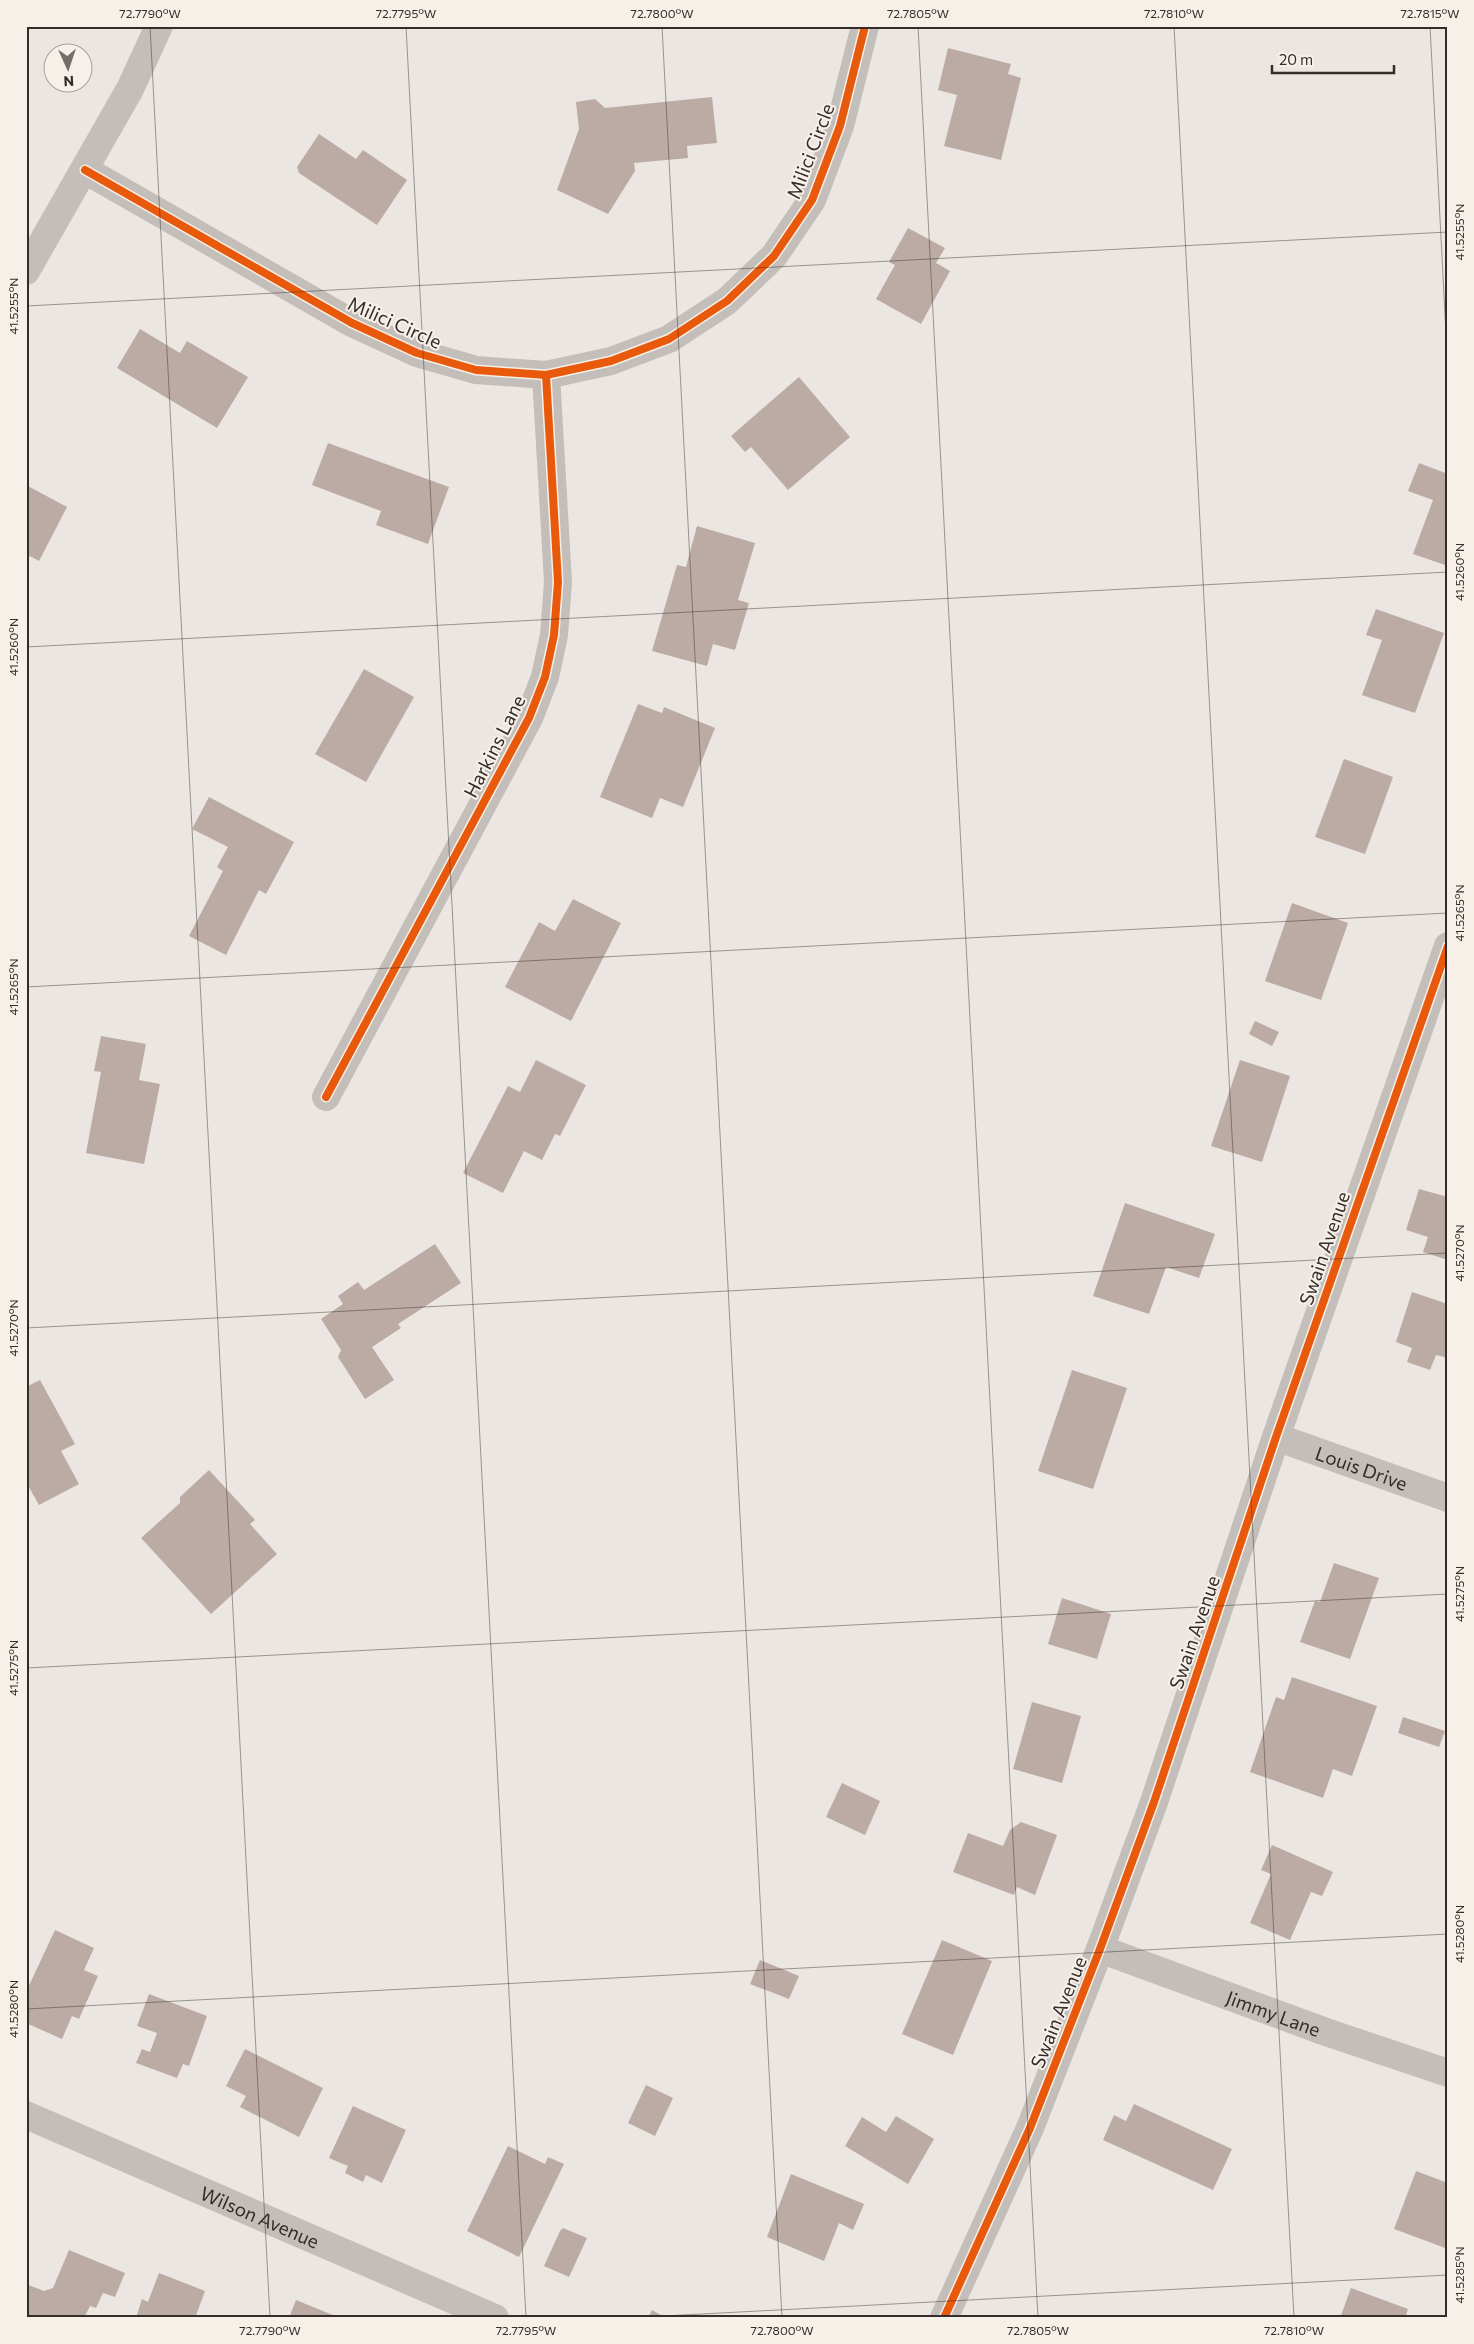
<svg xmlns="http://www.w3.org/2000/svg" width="1474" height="2344" font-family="Commissioner,sans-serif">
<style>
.building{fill:#bcaba5}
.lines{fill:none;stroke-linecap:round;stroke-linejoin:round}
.minor{stroke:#c4beba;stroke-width:28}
.cycleway-casing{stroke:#f7f0e9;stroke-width:11}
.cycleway{stroke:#e8590c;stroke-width:8}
.ticks{fill:none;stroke:#342c29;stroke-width:1;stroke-opacity:0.45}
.labels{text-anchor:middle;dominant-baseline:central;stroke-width:4;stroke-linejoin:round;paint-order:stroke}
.street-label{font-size:19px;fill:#342c29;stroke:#f7f0e9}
.neatline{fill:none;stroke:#342c29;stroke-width:2}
.ticks-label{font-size:12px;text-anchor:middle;fill:#342c29}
</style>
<rect width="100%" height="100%" fill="#ebe6e1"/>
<g class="building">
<polygon points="948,48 1011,64 1008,74 1021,78 1001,160 944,146 957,95 938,90"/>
<polygon points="712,97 717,143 687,146 688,158 634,163 635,171 608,214 557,190 579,129 576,102 595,99 605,108"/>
<polygon points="319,134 356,159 363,150 407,180 377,225 299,173 297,167"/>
<polygon points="908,228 945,248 936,263 950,271 921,324 876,299 895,265 889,262"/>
<polygon points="140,329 180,353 187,341 248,377 217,428 117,368"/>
<polygon points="799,377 850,437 788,490 751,447 745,452 731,436"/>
<polygon points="328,443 449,487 428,544 376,525 381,511 312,485"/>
<polygon points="1419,463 1448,474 1448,566 1413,554 1433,500 1408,491"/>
<polygon points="26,485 67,507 39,561 30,556 26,562"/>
<polygon points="697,526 755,543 738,600 749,603 735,650 713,644 707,666 652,651 677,565 686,567"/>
<polygon points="1376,609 1444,633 1415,713 1362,695 1382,640 1366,635"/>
<polygon points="364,669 414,697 366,782 315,754"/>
<polygon points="638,704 662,713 664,707 715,728 683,807 660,798 652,818 600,797"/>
<polygon points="1344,759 1393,777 1365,854 1315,837"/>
<polygon points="209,797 294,842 266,894 259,890 226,955 189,936 223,871 217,867 228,847 192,829"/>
<polygon points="573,899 621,923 571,1021 505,987 539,922 555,931"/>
<polygon points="1292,903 1348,923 1321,1000 1265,981"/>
<polygon points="1255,1021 1279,1032 1272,1046 1249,1034"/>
<polygon points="101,1036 146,1044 139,1080 160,1084 144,1164 86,1153 101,1072 94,1071"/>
<polygon points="536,1060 586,1085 560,1136 555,1134 542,1160 524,1151 503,1193 463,1173 508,1086 520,1092"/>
<polygon points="1240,1060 1290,1076 1262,1162 1211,1146"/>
<polygon points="1419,1189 1448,1197 1448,1260 1423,1252 1428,1237 1406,1230"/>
<polygon points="1125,1203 1215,1234 1199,1278 1166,1267 1149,1314 1093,1296"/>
<polygon points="435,1244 461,1283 398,1324 401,1328 372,1347 394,1380 365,1399 338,1357 341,1350 321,1319 343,1304 338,1296 358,1282 364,1290"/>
<polygon points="1412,1292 1448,1304 1448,1358 1436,1355 1430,1370 1407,1362 1412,1348 1396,1342"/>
<polygon points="1072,1370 1127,1388 1093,1489 1038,1471"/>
<polygon points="40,1380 75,1444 61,1451 79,1484 39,1505 26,1482 26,1387"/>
<polygon points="209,1470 255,1520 250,1524 277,1554 211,1614 141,1538 180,1503 180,1497"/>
<polygon points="1334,1563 1379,1578 1350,1659 1300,1642 1315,1601 1320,1602"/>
<polygon points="1062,1598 1111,1614 1097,1659 1048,1644"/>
<polygon points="1292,1677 1377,1706 1352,1776 1333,1769 1323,1798 1250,1772 1276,1697 1284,1700"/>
<polygon points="1032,1702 1081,1716 1062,1783 1013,1769"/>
<polygon points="1403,1717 1445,1731 1439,1747 1398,1733"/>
<polygon points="842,1783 880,1801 865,1835 826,1817"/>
<polygon points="1021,1822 1057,1835 1035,1895 1017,1887 1014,1895 953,1872 968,1833 1003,1846 1010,1830"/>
<polygon points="1272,1845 1333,1872 1322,1896 1311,1892 1290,1940 1250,1923 1271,1874 1261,1870"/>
<polygon points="55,1930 94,1948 84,1970 98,1976 79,2019 72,2016 62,2039 26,2023 26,1992"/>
<polygon points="942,1940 992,1961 953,2055 902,2034"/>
<polygon points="760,1960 799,1976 789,1999 750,1984"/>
<polygon points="149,1994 207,2016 189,2066 183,2064 177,2078 136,2063 142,2049 150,2052 157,2033 137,2026"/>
<polygon points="245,2049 323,2088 299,2137 240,2107 246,2096 226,2086"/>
<polygon points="646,2085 673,2098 655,2136 628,2123"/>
<polygon points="1134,2104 1232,2149 1213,2190 1103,2140 1114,2115 1126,2121"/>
<polygon points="353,2106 406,2130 382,2183 366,2175 363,2182 345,2173 348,2166 329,2158"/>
<polygon points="896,2116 934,2139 908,2184 845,2146 862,2117 886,2132"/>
<polygon points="508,2146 545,2164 548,2157 564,2164 519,2257 467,2231"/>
<polygon points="1416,2171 1448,2183 1448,2249 1394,2229"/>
<polygon points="791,2174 864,2204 853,2230 839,2223 824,2261 767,2237"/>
<polygon points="563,2228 587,2238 569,2277 544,2266 560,2231"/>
<polygon points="69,2250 125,2273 115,2297 103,2293 96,2308 90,2306 84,2318 26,2318 26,2284 44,2291 53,2288"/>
<polygon points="159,2273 205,2291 195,2318 136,2318 142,2299 148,2302"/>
<polygon points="1351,2288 1408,2309 1405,2318 1340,2318"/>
<polygon points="296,2300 340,2318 289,2318"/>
<polygon points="652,2310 666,2318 648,2318"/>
</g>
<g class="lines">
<g class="minor">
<polyline points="85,170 352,323 417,353 476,370 546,375 611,361 669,339 727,301 774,256 812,200 840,126 865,26"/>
<polyline points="26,271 130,89 159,26"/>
<polyline points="326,1097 529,718 545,677 554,635 558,582 546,375"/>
<path id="s1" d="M1276 1437 1448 1498"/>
<path id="s2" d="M1100 1949 1326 2032 1448 2073"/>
<path id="s3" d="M26 2115 495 2318"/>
<polyline points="944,2318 1030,2128 1100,1949 1154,1802 1276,1437 1448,946"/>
</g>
<defs>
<g id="cycleway">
<polyline points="85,170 352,323 417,353 476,370 546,375 611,361 669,339 727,301 774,256 812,200 840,126 865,26"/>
<polyline points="326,1097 529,718 545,677 554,635 558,582 546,375"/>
<polyline points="944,2318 1030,2128 1100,1949 1154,1802 1276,1437 1448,946"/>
</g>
</defs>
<use href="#cycleway" class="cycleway-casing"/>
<use href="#cycleway" class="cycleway"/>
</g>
<path class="ticks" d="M150 26 270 2318M406 26 526 2318M662 26 782 2318M918 26 1038 2318M1174 26 1294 2318M1430 26 1448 372M26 306 1448 232M26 647 1448 572M26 987 1448 913M26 1328 1448 1253M26 1668 1448 1594M26 2009 1448 1934M625 2318 1448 2275"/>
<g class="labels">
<g class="street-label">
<text transform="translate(810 151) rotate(-69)">Milici Circle</text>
<text transform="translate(395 322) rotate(24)">Milici Circle</text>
<text transform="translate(494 746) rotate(-63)">Harkins Lane</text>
<text transform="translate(1324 1248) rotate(-71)">Swain Avenue</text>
<text stroke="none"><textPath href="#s1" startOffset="91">Louis Drive</textPath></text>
<text transform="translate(1194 1632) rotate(-71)">Swain Avenue</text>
<text transform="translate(1058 2012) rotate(-68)">Swain Avenue</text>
<text stroke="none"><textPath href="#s2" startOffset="185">Jimmy Lane</textPath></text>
<text stroke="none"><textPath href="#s3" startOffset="255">Wilson Avenue</textPath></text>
</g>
</g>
<rect width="1474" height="2344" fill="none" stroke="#f7f0e9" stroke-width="55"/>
<g transform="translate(68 68) rotate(177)"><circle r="24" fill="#f7f0e9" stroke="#a9a29c"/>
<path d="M0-4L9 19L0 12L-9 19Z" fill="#746d69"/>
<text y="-8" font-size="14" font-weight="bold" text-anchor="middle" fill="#342c29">N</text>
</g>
<path d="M1272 65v8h122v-8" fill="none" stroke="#342c29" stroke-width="2.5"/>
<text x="1279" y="65" font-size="15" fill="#342c29" stroke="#f7f0e9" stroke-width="4" paint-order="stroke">20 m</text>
<rect x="28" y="28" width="1418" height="2288" class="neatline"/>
<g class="ticks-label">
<text x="150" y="18">72.7790°W</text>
<text x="406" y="18">72.7795°W</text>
<text x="662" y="18">72.7800°W</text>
<text x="918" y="18">72.7805°W</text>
<text x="1174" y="18">72.7810°W</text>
<text x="1430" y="18">72.7815°W</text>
<text transform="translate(1460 232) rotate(-90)" y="4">41.5255°N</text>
<text transform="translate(14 306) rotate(-90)" y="4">41.5255°N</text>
<text transform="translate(1460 572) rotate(-90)" y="4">41.5260°N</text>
<text transform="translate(14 647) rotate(-90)" y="4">41.5260°N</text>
<text transform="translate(1460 913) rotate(-90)" y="4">41.5265°N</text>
<text transform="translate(14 987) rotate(-90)" y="4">41.5265°N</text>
<text transform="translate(1460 1253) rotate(-90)" y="4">41.5270°N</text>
<text transform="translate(14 1328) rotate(-90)" y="4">41.5270°N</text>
<text transform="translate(1460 1594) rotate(-90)" y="4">41.5275°N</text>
<text transform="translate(14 1668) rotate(-90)" y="4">41.5275°N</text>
<text transform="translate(1460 1934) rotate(-90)" y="4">41.5280°N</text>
<text transform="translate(14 2009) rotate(-90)" y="4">41.5280°N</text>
<text transform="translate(1460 2275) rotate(-90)" y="4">41.5285°N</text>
<text x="270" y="2335">72.7790°W</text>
<text x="526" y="2335">72.7795°W</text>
<text x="782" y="2335">72.7800°W</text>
<text x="1038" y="2335">72.7805°W</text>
<text x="1294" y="2335">72.7810°W</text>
</g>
</svg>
